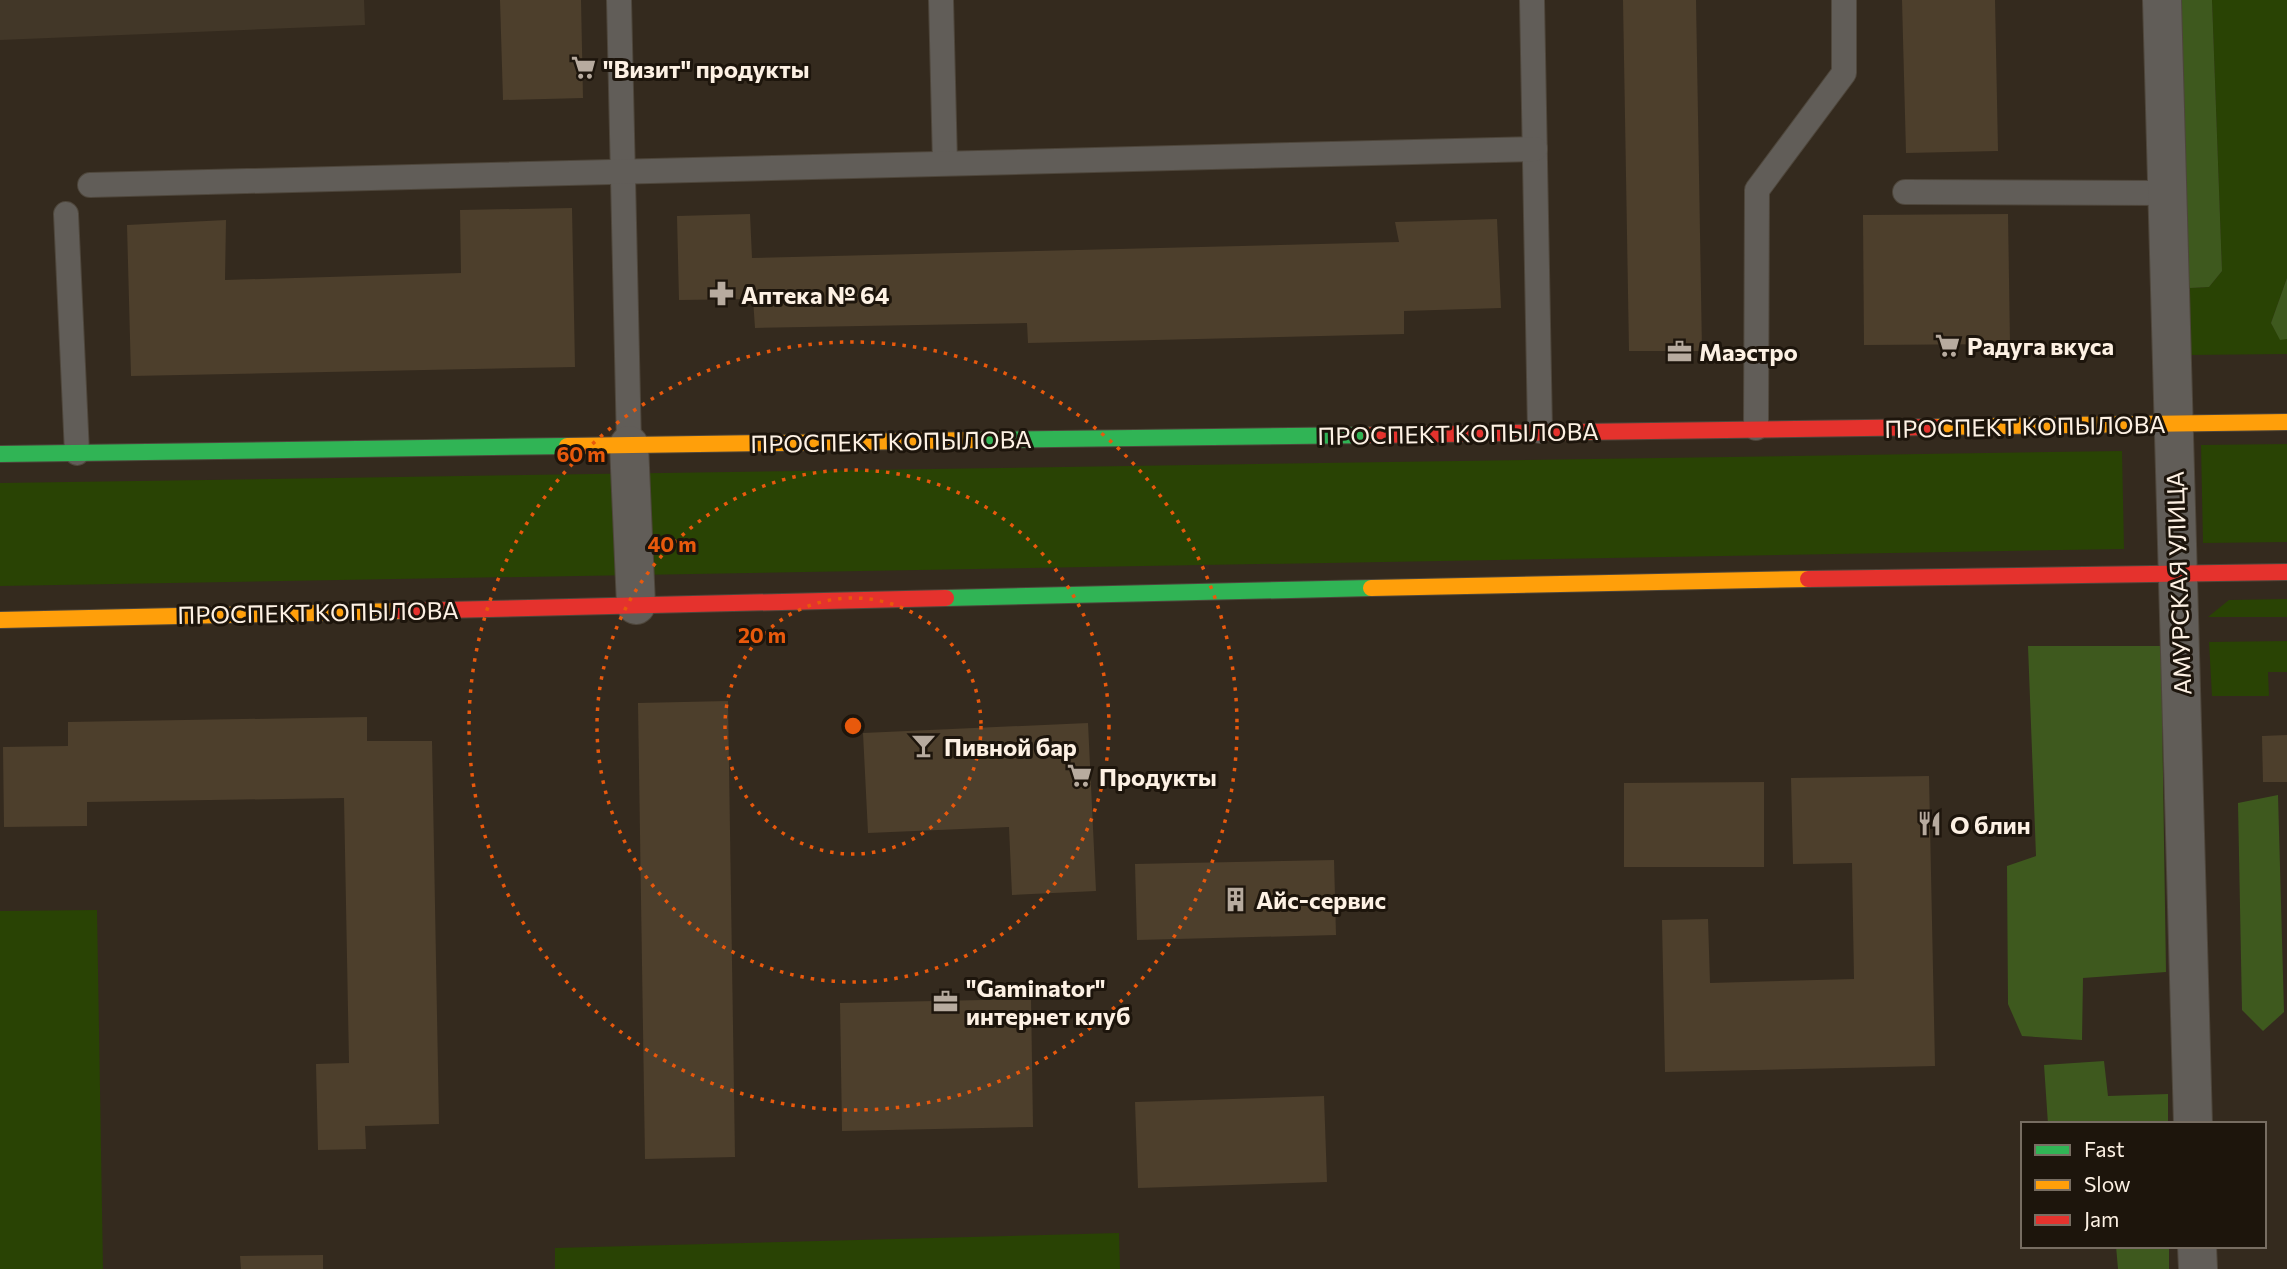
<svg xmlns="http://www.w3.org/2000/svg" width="2287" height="1269" font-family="Commissioner,sans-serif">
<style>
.education{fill:#423728}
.green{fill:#294304}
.forest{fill:#3e591e}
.building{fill:#4d3f2c}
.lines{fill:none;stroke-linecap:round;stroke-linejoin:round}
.lane-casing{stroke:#4e463b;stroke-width:26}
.street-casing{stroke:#4e463b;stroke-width:40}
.fast-casing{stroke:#4e463b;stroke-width:18}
.slow-casing{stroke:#4e463b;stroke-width:18}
.jam-casing{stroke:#4e463b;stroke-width:18}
.lane{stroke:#615d58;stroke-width:24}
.street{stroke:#615d58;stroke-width:38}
.fast{stroke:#30b455;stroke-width:16}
.slow{stroke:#ff9f0a;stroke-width:16}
.jam{stroke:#e5322d;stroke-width:16}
.ring{fill:none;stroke:#e8590c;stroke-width:3.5;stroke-dasharray:3.5 7}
.labels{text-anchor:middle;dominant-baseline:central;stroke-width:6;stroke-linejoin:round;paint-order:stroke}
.poi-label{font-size:24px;font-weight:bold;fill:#fdf1e4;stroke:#1d150c;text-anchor:start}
.street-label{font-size:24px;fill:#fdf1e4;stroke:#1d150c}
.centre{fill:#e8590c;stroke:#1d150c;stroke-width:3.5}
.ring-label{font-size:21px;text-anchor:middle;font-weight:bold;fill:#e8590c;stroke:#1d150c;stroke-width:6;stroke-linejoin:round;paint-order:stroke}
</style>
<rect width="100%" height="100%" fill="#342a1e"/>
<polygon class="education" points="0,0 364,0 365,25 0,40"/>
<g class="green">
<polygon points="2212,0 2287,0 2287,278 2271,323 2280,339 2287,339 2287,354 2187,355 2181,270 2190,288 2209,287 2222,271"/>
<polygon points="2287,444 2287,542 2203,543 2201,445"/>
<polygon points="2122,451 2124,549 0,586 0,483"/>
<polygon points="2287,599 2287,617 2208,617 2229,600"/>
<polygon points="2287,641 2287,672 2268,672 2269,696 2212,696 2209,642"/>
<polygon points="97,910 103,1269 0,1269 0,911"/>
<polygon points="1119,1233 1120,1269 555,1269 555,1248"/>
</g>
<g class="forest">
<polygon points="2174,0 2212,0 2222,271 2209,287 2190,288 2181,270"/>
<polygon points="2287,278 2287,339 2280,340 2271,323"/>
<polygon points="2028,646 2161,646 2166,972 2083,978 2082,1040 2022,1036 2008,1004 2007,866 2036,856"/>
<polygon points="2278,795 2284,1012 2263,1031 2242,1010 2238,803"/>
<polygon points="2104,1061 2108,1096 2168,1094 2168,1124 2048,1124 2044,1065"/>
<polygon points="2116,1246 2169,1246 2169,1269 2118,1269"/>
</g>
<g class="building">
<polygon points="500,0 581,0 583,98 503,100"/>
<polygon points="1623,0 1696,0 1702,351 1629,351"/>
<polygon points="1902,0 1995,0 1998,151 1906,153"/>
<polygon points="572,208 575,367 131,376 127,225 226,220 225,280 461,273 460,210"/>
<polygon points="750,214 752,258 1399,242 1395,222 1497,219 1501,308 1404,311 1404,334 1028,343 1027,323 755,328 753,299 679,300 677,216"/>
<polygon points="2008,214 2010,344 1864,345 1863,215"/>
<polygon points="728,701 735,1157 645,1159 638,703"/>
<polygon points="367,717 367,741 432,741 439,1124 365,1126 366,1149 318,1150 316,1064 349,1063 344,798 87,802 87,826 4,827 3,747 68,746 68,722"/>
<polygon points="1088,723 1096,891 1012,895 1009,827 868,833 863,733"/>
<polygon points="2287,735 2287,782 2263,782 2262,736"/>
<polygon points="1929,776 1935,1066 1665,1072 1662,920 1708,919 1710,983 1854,979 1852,863 1793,864 1791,778"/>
<polygon points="1764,782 1764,867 1624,867 1624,783"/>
<polygon points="1334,860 1336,935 1137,940 1135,864"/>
<polygon points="1031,999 1033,1127 842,1131 840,1003"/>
<polygon points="1324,1096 1327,1182 1138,1188 1135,1102"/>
<polygon points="323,1255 323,1269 241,1269 240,1256"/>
</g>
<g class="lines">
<defs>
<g id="lane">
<polyline points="619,0 629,445"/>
<polyline points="941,0 945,163"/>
<polyline points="1532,0 1540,431"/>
<polyline points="90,185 1535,149"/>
<polyline points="1905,192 2168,193"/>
<polyline points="66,214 77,453"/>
<polyline points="1756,428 1757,190 1844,73 1844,0"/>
</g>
<g id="street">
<polyline points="2162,0 2193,1124"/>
<polyline points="629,445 636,605"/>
<polyline points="2197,1246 2198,1269"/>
</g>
<g id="fast">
<polyline points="976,440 1371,435"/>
<polyline points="0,454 567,446"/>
<polyline points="946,598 1371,588"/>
</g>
<g id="slow">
<polyline points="1934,427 2287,422"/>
<polyline points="567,446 976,440"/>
<polyline points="1371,588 1808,579"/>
<polyline points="0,620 401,611"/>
</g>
<g id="jam">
<polyline points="1371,435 1934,427"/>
<polyline points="1808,579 2287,572"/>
<polyline points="401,611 946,598"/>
</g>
</defs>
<use href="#lane" class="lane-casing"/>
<use href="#street" class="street-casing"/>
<use href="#fast" class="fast-casing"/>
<use href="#slow" class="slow-casing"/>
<use href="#jam" class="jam-casing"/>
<use href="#lane" class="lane"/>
<use href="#street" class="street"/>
<use href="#fast" class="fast"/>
<use href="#slow" class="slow"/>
<use href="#jam" class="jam"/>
</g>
<g class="ring">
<circle cx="853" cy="726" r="128"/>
<circle cx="853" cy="726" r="256"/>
<circle cx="853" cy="726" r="384"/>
</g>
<defs>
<symbol id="supermarket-bare" viewBox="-9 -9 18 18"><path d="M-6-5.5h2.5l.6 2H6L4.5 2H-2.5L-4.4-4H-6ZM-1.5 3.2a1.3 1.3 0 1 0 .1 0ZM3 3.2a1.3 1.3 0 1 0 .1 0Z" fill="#b7ab9f" stroke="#1d150c" stroke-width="2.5" paint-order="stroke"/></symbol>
<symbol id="pharmacy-bare" viewBox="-9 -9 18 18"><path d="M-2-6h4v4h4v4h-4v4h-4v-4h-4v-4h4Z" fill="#b7ab9f" stroke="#1d150c" stroke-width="2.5" paint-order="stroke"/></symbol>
<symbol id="office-bare" viewBox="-9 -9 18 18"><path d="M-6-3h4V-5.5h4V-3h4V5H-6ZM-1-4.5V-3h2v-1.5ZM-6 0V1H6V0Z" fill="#b7ab9f" stroke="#1d150c" stroke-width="2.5" paint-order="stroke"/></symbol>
<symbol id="bar-bare" viewBox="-9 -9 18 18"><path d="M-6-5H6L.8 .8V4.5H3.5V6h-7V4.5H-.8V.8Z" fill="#b7ab9f" stroke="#1d150c" stroke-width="2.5" paint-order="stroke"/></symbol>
<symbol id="restaurant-bare" viewBox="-9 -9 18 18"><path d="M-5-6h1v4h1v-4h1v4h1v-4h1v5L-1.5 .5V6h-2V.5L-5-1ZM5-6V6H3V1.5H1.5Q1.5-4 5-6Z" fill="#b7ab9f" stroke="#1d150c" stroke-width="2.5" paint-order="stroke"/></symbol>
<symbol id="building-bare" viewBox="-9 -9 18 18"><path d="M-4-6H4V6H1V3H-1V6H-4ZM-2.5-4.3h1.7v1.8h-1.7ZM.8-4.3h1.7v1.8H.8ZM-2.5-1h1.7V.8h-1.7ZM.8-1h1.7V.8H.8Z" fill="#b7ab9f" stroke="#1d150c" stroke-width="2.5" paint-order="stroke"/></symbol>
</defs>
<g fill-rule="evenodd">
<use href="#supermarket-bare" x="566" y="50" width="35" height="35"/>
<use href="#pharmacy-bare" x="704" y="276" width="35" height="35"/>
<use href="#supermarket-bare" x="1930" y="328" width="35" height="35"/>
<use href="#office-bare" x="1662" y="334" width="35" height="35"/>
<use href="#bar-bare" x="906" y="728" width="35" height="35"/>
<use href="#supermarket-bare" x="1062" y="758" width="35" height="35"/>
<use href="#restaurant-bare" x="1912" y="806" width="35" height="35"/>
<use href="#building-bare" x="1218" y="882" width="35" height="35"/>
<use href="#office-bare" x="928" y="984" width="35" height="35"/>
</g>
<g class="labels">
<g class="poi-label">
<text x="603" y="68">"Визит" продукты</text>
<text x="741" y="294">Аптека № 64</text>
<text x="1967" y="345">Радуга вкуса</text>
<text x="1699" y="351">Маэстро</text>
<text x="944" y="746">Пивной бар</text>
<text x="1099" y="776">Продукты</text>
<text x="1950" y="824">О блин</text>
<text x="1256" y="899">Айс-сервис</text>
<text x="966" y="987">"Gaminator"<tspan x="966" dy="28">интернет клуб</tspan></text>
</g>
<g class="street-label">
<text transform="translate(2025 426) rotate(-1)">ПРОСПЕКТ КОПЫЛОВА</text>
<text transform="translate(1458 433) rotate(-1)">ПРОСПЕКТ КОПЫЛОВА</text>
<text transform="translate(891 441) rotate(-1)">ПРОСПЕКТ КОПЫЛОВА</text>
<text transform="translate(2178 583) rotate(-92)">АМУРСКАЯ УЛИЦА</text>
<text transform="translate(318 612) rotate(-1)">ПРОСПЕКТ КОПЫЛОВА</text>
</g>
</g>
<circle cx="853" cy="726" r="10" class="centre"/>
<g class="ring-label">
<text x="581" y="462">60 m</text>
<text x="672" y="552">40 m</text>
<text x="762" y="643">20 m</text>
</g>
<rect x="2021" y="1122" width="245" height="126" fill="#1d150c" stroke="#776d62" stroke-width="2"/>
<rect x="2035" y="1145" width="35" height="10" fill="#30b455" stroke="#776d62" stroke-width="2"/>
<text x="2084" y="1157" font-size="21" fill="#fdf1e4">Fast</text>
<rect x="2035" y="1180" width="35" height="10" fill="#ff9f0a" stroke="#776d62" stroke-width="2"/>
<text x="2084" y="1192" font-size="21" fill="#fdf1e4">Slow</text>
<rect x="2035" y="1215" width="35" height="10" fill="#e5322d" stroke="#776d62" stroke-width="2"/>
<text x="2084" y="1227" font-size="21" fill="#fdf1e4">Jam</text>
</svg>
